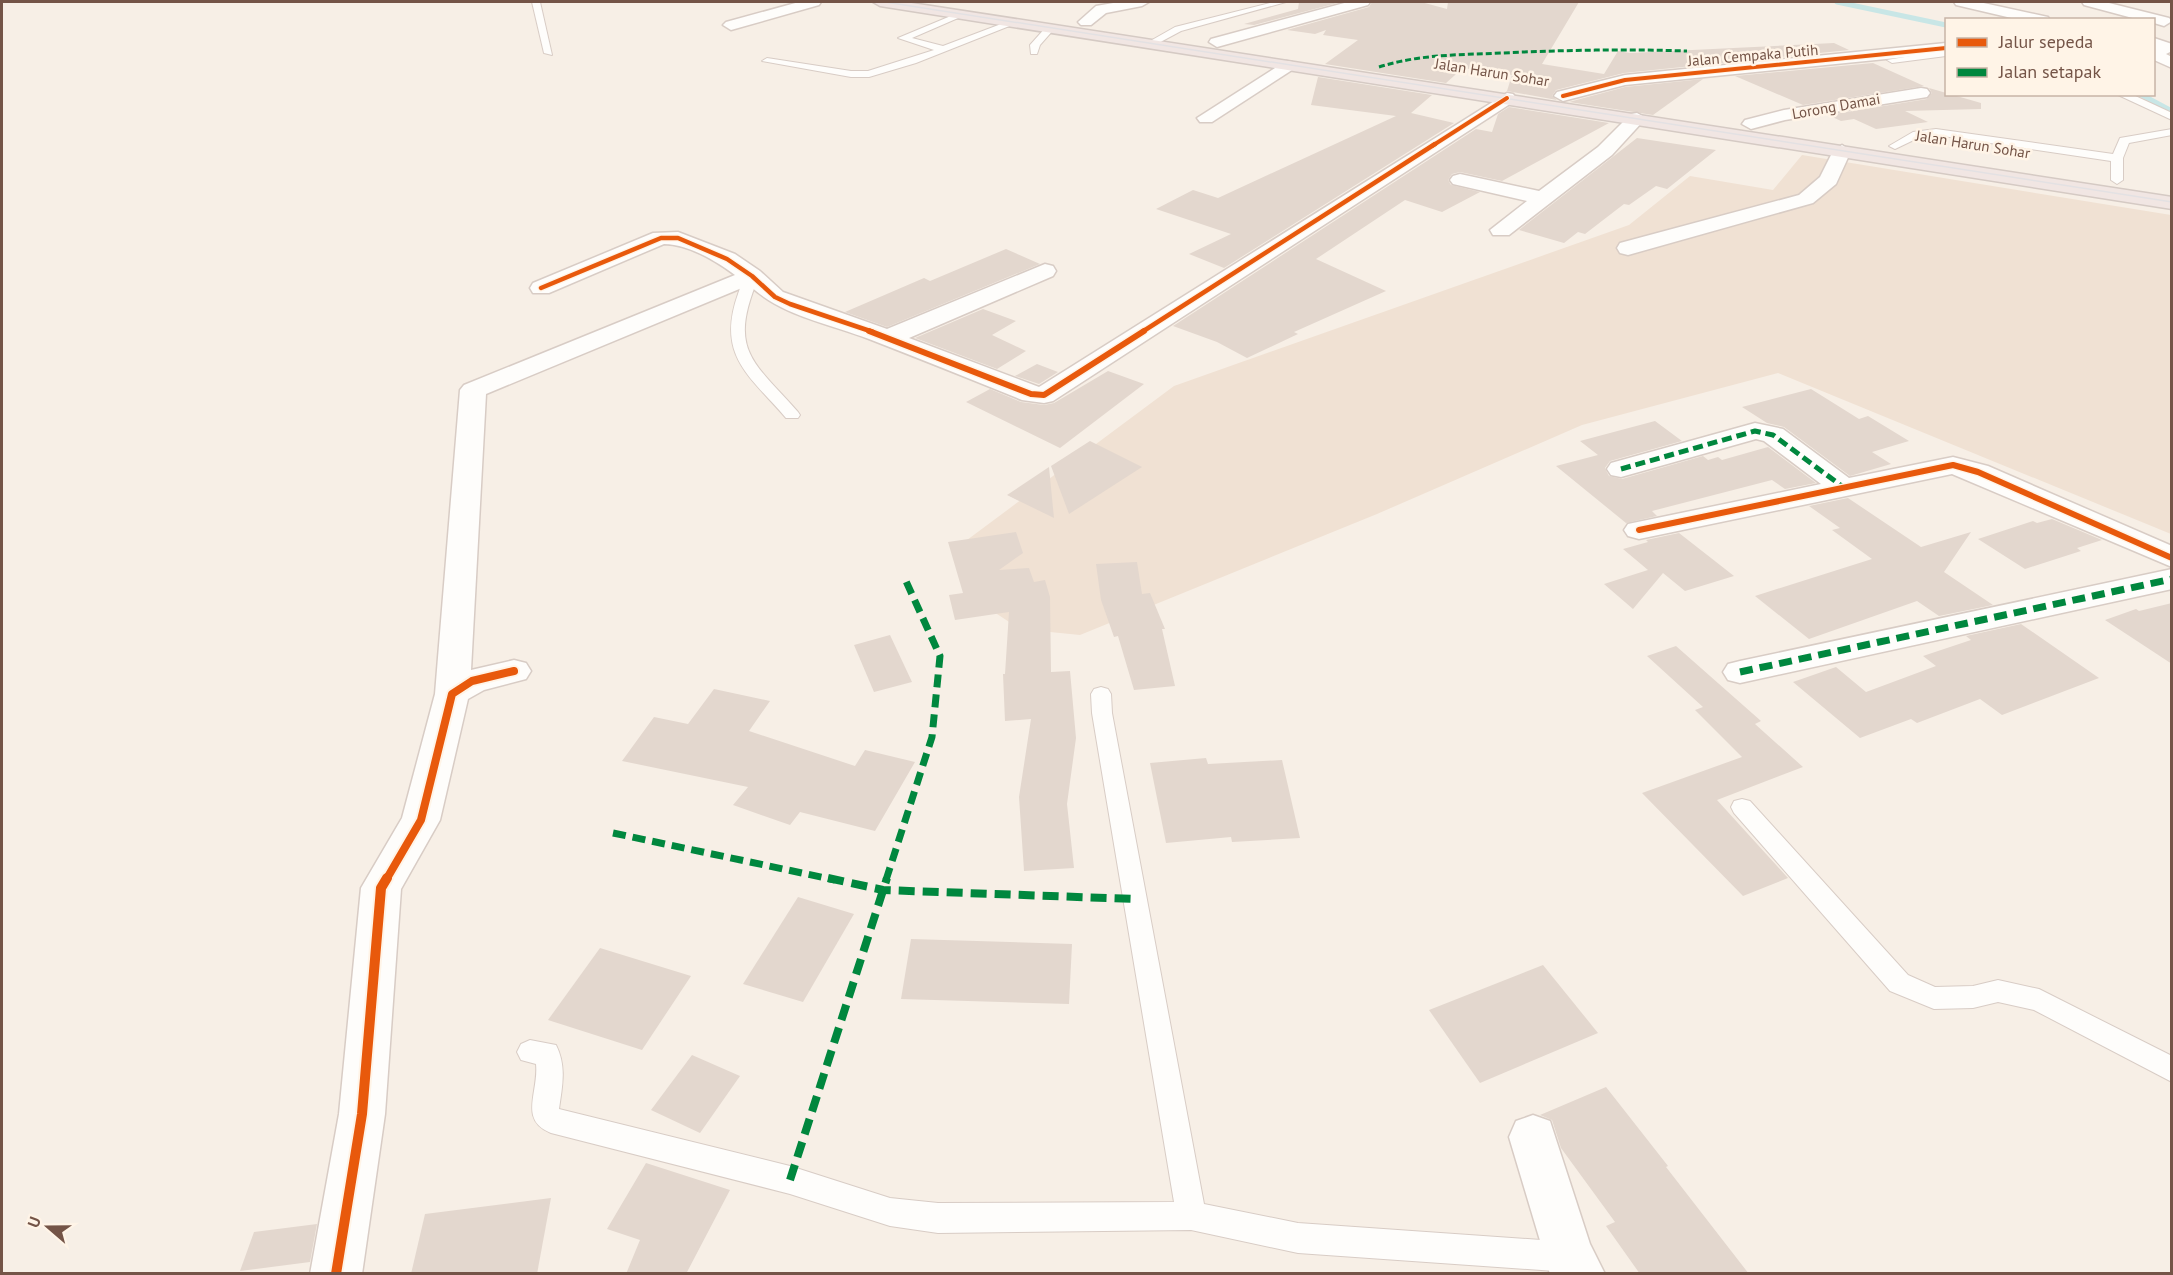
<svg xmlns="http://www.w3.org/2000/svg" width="2173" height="1275" font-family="'PT Sans',sans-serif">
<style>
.residential{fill:#f0e1d3}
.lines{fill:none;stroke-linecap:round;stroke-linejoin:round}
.stream{stroke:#c8e6e6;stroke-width:5}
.building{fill:#e3d7ce}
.lane-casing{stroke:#d8ccc5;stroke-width:2}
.street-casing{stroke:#d8ccc5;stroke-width:3}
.highway-casing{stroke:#d5cac4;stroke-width:3}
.lane{fill:#fefdfb;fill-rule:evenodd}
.street{fill:#fefdfb;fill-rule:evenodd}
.highway{fill:#f1e6e3;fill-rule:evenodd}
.tram{stroke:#e3e1e3;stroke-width:1.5}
.quiet-far3{stroke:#00873e;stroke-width:3;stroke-dasharray:6 3;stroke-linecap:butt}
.quiet-far2{stroke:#00873e;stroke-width:5;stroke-dasharray:10 5;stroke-linecap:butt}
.quiet-far1{stroke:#00873e;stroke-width:7;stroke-dasharray:13 7;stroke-linecap:butt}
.quiet{stroke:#00873e;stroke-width:8;stroke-dasharray:16 8;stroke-linecap:butt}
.cycleway-far4-casing{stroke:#fff4e7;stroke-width:6}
.cycleway-far3-casing{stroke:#fff4e7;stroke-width:7}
.cycleway-far2-casing{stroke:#fff4e7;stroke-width:9}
.cycleway-far1-casing{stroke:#fff4e7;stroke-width:12}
.cycleway-casing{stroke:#fff4e7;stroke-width:14}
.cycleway-far4{stroke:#e8590c;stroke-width:4}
.cycleway-far3{stroke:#e8590c;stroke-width:4.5}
.cycleway-far2{stroke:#e8590c;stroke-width:6}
.cycleway-far1{stroke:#e8590c;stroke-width:8}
.cycleway{stroke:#e8590c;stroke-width:10}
.labels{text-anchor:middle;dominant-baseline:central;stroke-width:5;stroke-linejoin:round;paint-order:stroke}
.far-street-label{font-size:15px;fill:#745447;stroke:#fff4e7}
</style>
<rect width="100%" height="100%" fill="#f7efe6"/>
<polygon class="residential" points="1802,155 2171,215 2171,534 1778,373 1582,425 1377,514 1080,635 1020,629 965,593 963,543 1174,386 1629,225 1690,176 1773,190"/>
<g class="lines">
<g class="stream">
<polyline points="1837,2 1946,25"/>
<polyline points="2140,94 2172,111"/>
</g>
</g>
<g class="building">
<polygon points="1299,2 1341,2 1254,25 1244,24 1298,9"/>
<polygon points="1372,2 1421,2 1447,9 1448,2 1579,2 1542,64 1604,74 1618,51 1630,53 1834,43 1849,50 1624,73 1556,90 1552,96 1557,100 1507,91 1512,75 1463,68 1446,83 1325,64 1358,40 1323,35 1326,30 1315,34 1287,30 1369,7"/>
<polygon points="1873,63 1924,86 1803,105 1735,76"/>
<polygon points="1318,77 1432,95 1411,113 1454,123 1224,268 1189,254 1231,234 1156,209 1193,190 1218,198 1396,116 1311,105"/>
<polygon points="1703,79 1653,115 1569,102 1625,87"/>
<polygon points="1929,88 1981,103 1981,109 1905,111 1928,122 1876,129 1854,119 1841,121 1828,115 1927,99 1932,93"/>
<polygon points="1509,107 1609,123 1502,181 1460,172 1452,174 1448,180 1451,185 1480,192 1442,212 1405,200 1316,259 1386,291 1294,332 1298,334 1247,358 1217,342 1173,326 1476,129 1492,132 1498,114"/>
<polygon points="1637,138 1716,150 1667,189 1656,186 1629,205 1624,204 1585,234 1578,232 1564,243 1519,230"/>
<polygon points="1006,249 1040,264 887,327 845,312 924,278 930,281"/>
<polygon points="983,309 1016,321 992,335 1026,351 997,369 915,338"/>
<polygon points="1037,364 1058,372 1039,384 1015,376"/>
<polygon points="1108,371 1144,384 1060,448 966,402 990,389 1021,402 1044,405 1054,403"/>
<polygon points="1811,389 1859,419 1868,416 1909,441 1872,452 1891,464 1850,476 1784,427 1767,423 1742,407"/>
<polygon points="1655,421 1682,441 1610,461 1605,468 1609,476 1622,479 1703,456 1708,460 1718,457 1722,460 1768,447 1816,483 1785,489 1772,480 1652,511 1657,516 1626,523 1556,466 1598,455 1580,441"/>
<polygon points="1090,441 1142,467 1069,514 1051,466"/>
<polygon points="1049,467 1054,518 1007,495"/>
<polygon points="1848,498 1921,547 1971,532 1944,572 1993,605 1939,616 1917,601 1809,639 1755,596 1872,559 1832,530 1840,528 1809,506"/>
<polygon points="2052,519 2102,540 2077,548 2081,551 2025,569 1978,539 2033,521 2037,523"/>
<polygon points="1016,532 1023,553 999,570 1029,568 1034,582 1045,580 1050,597 1051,672 1070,671 1076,738 1067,804 1074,868 1024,871 1019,797 1031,719 1005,721 1003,674 1005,674 1009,612 955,620 949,595 963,593 948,542"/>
<polygon points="1679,533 1734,576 1685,591 1663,573 1633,609 1604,584 1648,570 1623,549 1648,542 1646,540"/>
<polygon points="1137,562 1142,594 1150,593 1165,629 1162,629 1175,686 1134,690 1118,636 1114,637 1101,600 1096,564"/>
<polygon points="2172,603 2172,664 2105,620 2136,609 2139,611"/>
<polygon points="2021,624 2099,678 2002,715 1980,699 1917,723 1911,719 1860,738 1793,682 1836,667 1866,692 1936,666 1923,656 1971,640 1966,636"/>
<polygon points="890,635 912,682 874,692 854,645"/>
<polygon points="1676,646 1761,721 1755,724 1803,767 1717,800 1788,878 1743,896 1642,793 1742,757 1695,710 1703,707 1647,656"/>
<polygon points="714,689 770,701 749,731 855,766 865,750 915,762 875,831 800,812 790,825 733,805 748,787 622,761 654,717 688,724"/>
<polygon points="1206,758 1208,764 1282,760 1300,838 1232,842 1231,837 1166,843 1150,763"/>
<polygon points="798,897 854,914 803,1002 743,984"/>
<polygon points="911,939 1072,944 1069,1004 901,999"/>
<polygon points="600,948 691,976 642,1050 548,1020"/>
<polygon points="1543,965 1598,1033 1480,1083 1429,1010"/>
<polygon points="692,1055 740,1076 700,1133 651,1110"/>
<polygon points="1606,1087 1668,1166 1666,1167 1749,1274 1640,1274 1606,1226 1615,1222 1561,1148 1552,1120 1540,1115"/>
<polygon points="646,1163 730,1190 686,1274 626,1274 640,1240 607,1229"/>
<polygon points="551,1198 537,1274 411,1274 425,1214"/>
<polygon points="317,1224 310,1262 240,1271 254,1232"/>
</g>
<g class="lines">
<defs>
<g id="lane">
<polygon points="532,2 540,2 552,55 544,53"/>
<polygon points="1274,2 1286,2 1181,31 1153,46 1145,44 1175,27"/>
<polygon points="958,13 965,15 912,38 943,46 1009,21 1017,23 916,63 869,77 851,77 762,61 767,58 851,71 868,71 934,50 898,38"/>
<polygon points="1047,26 1055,28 1040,45 1037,54 1031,54 1030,45"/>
<polygon points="1946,50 1946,56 1892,63 1887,60"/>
<polygon points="2116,94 2131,94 2172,113 2172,120"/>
<polygon points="1936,129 2113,154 2120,138 2172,129 2172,135 2129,143 2123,158 2123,180 2117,184 2111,180 2111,161 1936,135 1920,137 1895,149 1889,146 1913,132"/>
<path d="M752 272 759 276C728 350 751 359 798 412L800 415 798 418H786C750 376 716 356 738 294 741 286 743 274 752 272Z"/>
<path d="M1101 687 1108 689 1111 694 1112 713 1204 1204 1298 1223 1569 1242 1580 1246 1584 1257 1580 1268 1569 1272 1298 1253 1191 1230 938 1233 890 1226 790 1194 551 1133C518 1120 539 1092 536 1064L521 1060 517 1052 521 1044 530 1040 556 1045C567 1067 562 1087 559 1109L790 1166 890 1198 938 1203 1174 1202 1092 713 1091 694 1094 689Z"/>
<polygon points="1742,799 1750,801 1908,975 1935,987 1973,986 1998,980 2039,989 2172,1056 2172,1082 2034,1010 1998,1002 1973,1008 1934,1009 1890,991 1734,813 1731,807 1734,801"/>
</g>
<g id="street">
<polygon points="799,2 821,2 819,5 731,30 723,25 726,22"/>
<polygon points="1119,2 1149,2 1142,6 1106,13 1091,25 1081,25 1078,22 1096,6"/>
<polygon points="1348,2 1370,2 1368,5 1217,47 1209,42 1211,39"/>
<polygon points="1954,2 1979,2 2048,17 2050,20 2020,20 1956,5"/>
<polygon points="2082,2 2105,2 2169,18 2172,21 2164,26 2154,23 2154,20 2140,20 2084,5"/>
<polygon points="2154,38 2172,44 2172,51 2166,54 2172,57 2172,68 2154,60"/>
<polygon points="1946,43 1946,53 1625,85 1563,101 1554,96 1557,92 1625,75"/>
<polygon points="1286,61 1292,62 1294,66 1292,70 1212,122 1200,122 1197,118"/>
<polygon points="1921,88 1927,89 1930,93 1927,97 1785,120 1751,129 1742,124 1745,120 1784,110"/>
<path d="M1507 93 1513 94 1516 98 1513 102 1053 401 1044 403 1022 400C971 379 920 359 869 339 827 323 782 316 749 285L486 394 471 670 514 660 526 663 531 671 526 679 484 690 468 699 440 820 401 889 385 1114 362 1274H310L339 1114 361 888 402 818 435 694 460 390 464 385 735 275C716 261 688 244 664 244L549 293H533L530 288 533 283 653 233 678 232 735 254 760 271 783 292 887 329 1045 264 1053 266 1056 271 1053 276 909 338 1039 387Z"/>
<polygon points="1637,113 1646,118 1612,155 1509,235 1493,235 1490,230 1527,201 1453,184 1450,180 1453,176 1460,174 1539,191 1598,147 1631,114"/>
<polygon points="1842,145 1851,151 1836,184 1813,203 1628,255 1620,253 1617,248 1620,243 1799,195 1820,177 1833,151"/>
<polygon points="1755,423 1783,429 1849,478 1953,457 1988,466 2172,546 2172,567 1952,474 1639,539 1628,536 1624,530 1628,524 1821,484 1764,441 1756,439 1621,477 1611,475 1607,469 1611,463"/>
<polygon points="2172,569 2172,589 1740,683 1728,680 1723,672 1728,664 1740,661"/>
<polygon points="1533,1115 1550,1121 1590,1244 1605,1274 1550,1274 1509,1137 1516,1121"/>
</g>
<polygon id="highway" points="873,2 905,2 2172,197 2172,209 880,6"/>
</defs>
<use href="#lane" class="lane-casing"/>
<use href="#street" class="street-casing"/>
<use href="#highway" class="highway-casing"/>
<use href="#lane" class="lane"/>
<use href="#street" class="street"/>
<use href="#highway" class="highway"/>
<polyline class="tram" points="885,2 2172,202"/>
<path class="quiet-far3" d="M1379 67C1420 54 1460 55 1502 53 1564 50 1625 49 1687 51"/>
<polyline class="quiet-far2" points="1621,469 1755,431 1773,435 1843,487"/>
<g class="quiet-far1">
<polyline points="1740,672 2172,579"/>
<polyline points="613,833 835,880"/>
<polyline points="886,880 932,737 940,656 905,579"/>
</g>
<g class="quiet">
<polyline points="828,878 883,890 1135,899"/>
<polyline points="790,1180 887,878"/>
</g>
<defs>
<g id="cycleway-far4">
<polyline points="1563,96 1625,80 1946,48"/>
<polyline points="1432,146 1507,98"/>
</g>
<g id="cycleway-far3">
<polyline points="541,288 661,238 678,238 727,259 752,276 775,297 790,304 873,332"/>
<polyline points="1142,332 1435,144"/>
</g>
<g id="cycleway-far2">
<polyline points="869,331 1031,394 1044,395 1144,331"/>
<polyline points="1639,530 1953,465 1978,472 2172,558"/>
</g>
<polyline id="cycleway-far1" points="386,880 421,820 452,694 472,681 514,671"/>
<polyline id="cycleway" points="336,1274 362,1114 381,888 387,878"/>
</defs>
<use href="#cycleway-far4" class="cycleway-far4-casing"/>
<use href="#cycleway-far3" class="cycleway-far3-casing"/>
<use href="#cycleway-far2" class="cycleway-far2-casing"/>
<use href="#cycleway-far1" class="cycleway-far1-casing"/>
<use href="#cycleway" class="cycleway-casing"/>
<use href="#cycleway-far4" class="cycleway-far4"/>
<use href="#cycleway-far3" class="cycleway-far3"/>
<use href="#cycleway-far2" class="cycleway-far2"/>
<use href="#cycleway-far1" class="cycleway-far1"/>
<use href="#cycleway" class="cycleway"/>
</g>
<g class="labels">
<g class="far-street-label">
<text transform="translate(1753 55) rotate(-5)">Jalan Cempaka Putih</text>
<text transform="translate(1492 72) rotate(9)">Jalan Harun Sohar</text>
<text transform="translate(1836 106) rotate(-10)">Lorong Damai</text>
<text transform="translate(1973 144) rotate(9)">Jalan Harun Sohar</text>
</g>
</g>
<rect width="2173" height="1275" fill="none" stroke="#745447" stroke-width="6"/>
<rect x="1945" y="18" width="210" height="78" fill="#fff4e7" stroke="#c7b4a7" stroke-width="1.5"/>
<rect x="1957" y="38" width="30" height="9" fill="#e8590c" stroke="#c7b4a7" stroke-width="1.5"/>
<text x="1999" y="48" font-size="18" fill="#745447">Jalur sepeda</text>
<rect x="1957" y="68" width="30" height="9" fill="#00873e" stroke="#c7b4a7" stroke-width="1.5"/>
<text x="1999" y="78" font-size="18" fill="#745447">Jalan setapak</text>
<g transform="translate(48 1227) rotate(290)" stroke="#fff4e7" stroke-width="4.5" paint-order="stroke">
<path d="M0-4.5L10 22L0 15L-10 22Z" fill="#745447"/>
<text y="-9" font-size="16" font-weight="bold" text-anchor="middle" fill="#745447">U</text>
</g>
</svg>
